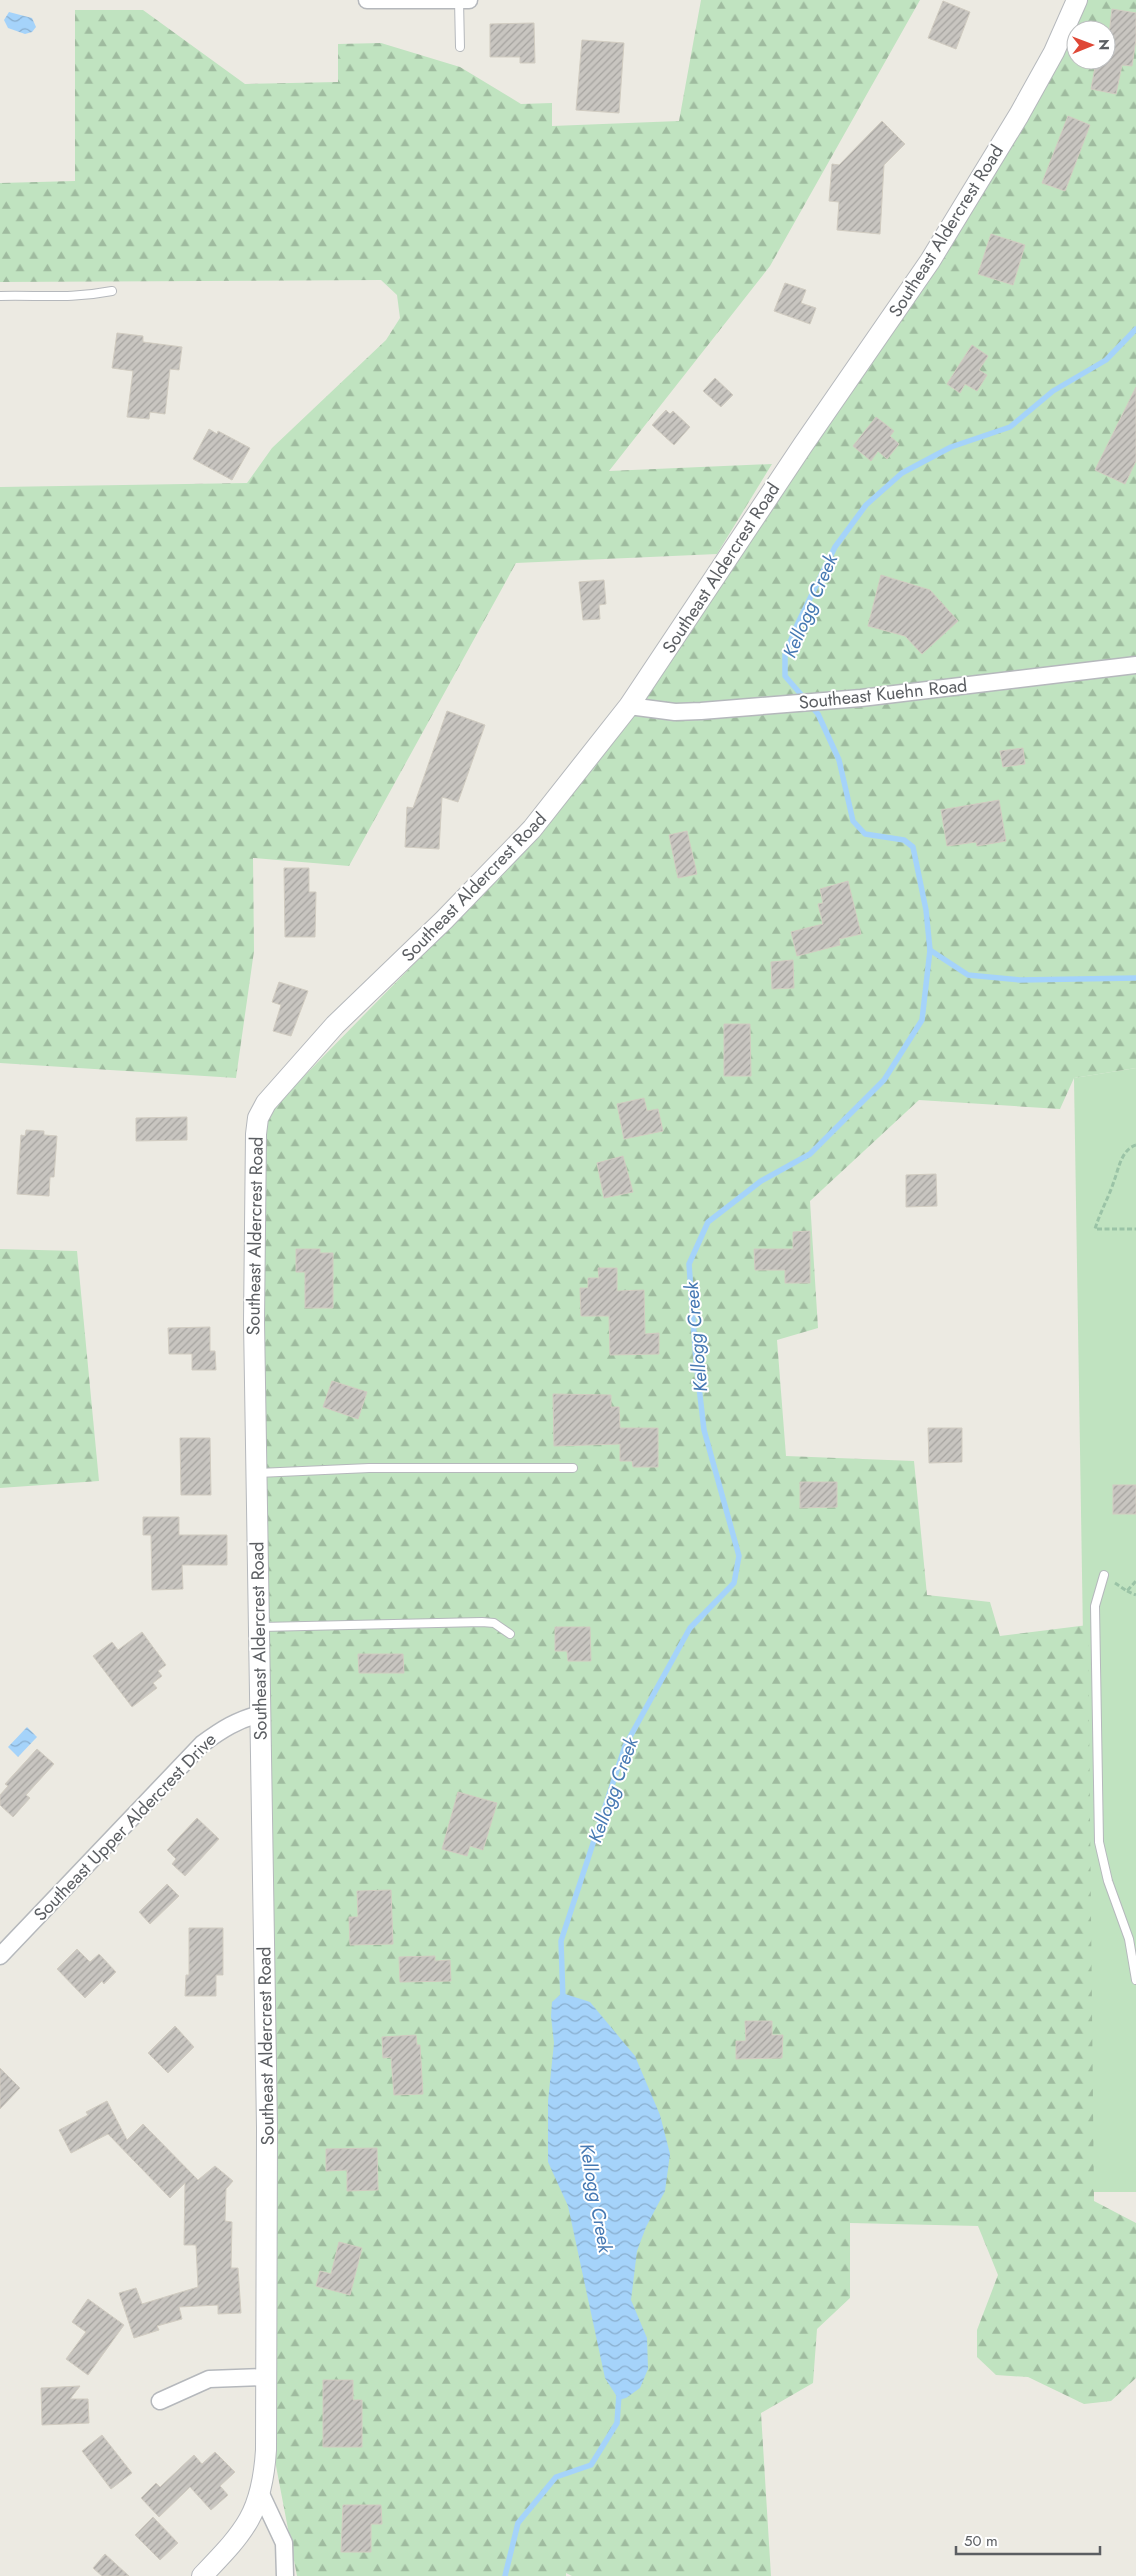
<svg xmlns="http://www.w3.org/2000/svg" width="1136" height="2576" font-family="Jost,sans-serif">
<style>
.green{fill:#c0e3c0}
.forest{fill:url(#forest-firs);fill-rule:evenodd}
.water{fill:url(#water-waves)}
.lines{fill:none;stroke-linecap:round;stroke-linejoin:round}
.stream{stroke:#a5d3fa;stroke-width:5.5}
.building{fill:url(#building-hatch);stroke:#d1ccc1}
.service-casing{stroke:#b5b8bc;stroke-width:10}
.minor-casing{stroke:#b5b8bc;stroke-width:19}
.tertiary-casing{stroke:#b5b8bc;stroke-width:22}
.path{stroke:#9ac3a6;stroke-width:3;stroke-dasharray:5 2.5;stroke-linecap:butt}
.service{stroke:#fff;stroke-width:8}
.minor{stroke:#fff;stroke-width:16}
.tertiary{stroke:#fff;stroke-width:20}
.labels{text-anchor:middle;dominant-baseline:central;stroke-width:4;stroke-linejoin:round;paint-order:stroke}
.street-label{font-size:18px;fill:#5b5e62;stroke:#fff}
.water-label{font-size:19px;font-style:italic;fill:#4679b3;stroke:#fff}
</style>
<defs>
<pattern id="forest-firs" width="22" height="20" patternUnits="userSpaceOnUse" patternTransform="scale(1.25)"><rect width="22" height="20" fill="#c0e3c0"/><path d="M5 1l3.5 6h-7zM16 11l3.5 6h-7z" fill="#9fbb9f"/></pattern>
<pattern id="water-waves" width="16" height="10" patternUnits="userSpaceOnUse" patternTransform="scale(1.25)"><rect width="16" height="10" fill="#a5d3fa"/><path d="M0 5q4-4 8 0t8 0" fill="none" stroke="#89aece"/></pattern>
<pattern id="building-hatch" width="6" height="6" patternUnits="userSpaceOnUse" patternTransform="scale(1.25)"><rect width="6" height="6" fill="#c8c5c0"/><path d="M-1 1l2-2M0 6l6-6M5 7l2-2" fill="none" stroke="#a5a39f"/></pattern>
</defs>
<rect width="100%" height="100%" fill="#eceae2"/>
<polygon class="green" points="1136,1068 1136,2192 1092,2192 1074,1078"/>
<g class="forest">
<polygon points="701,0 920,0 770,266 609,471 772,464 717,554 516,563 349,866 253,858 254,951 236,1078 0,1063 0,487 247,483 272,448 386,340 400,318 397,295 381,280 0,282 0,183 75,181 75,10 143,10 245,84 338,82 338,44 381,43 460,67 521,104 552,103 552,126 679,121"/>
<path d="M1086 0H1136V1068L1074 1078 1060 1109 919 1100 810 1201 818 1328 777 1340 786 1456 914 1461 927 1595 990 1602 1000 1636 1088 1625 1094 2201 1136 2223V2378L1111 2401 1084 2404 1028 2377 996 2375 977 2357V2330L998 2275 978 2226 850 2223V2298L817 2329 813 2383 761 2413 771 2576H572L566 2573V2576H297L276 2466 262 1140 271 1110 543 832 903 314ZM1076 30H1106V60H1076Z"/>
<polygon points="0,1249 77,1251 99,1481 0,1488"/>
</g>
<g class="water">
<polygon points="9,12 32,18 36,27 32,32 25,34 8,28 4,20"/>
<polygon points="27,1727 37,1737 18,1757 8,1747"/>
<polygon points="562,1993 590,2002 635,2056 660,2115 670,2154 665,2191 646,2227 637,2251 631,2300 647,2338 648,2369 640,2388 626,2398 619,2400 605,2378 568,2206 548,2162 548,2101 554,2043 551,2016 552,2002"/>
</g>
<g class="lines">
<g class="stream">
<polyline points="930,950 968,975 1020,980 1136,978"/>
<polyline points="563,1999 561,1941 625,1746 690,1628 734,1583 739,1556 704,1430 696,1361 689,1264 708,1222 761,1181 810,1154 884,1080 922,1020 930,950 926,910 913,847 904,840 865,834 853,821 839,760 818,714 785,676 785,654 797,625 835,547 866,505 902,473 951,447 1010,427 1053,391 1106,360 1136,329"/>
<polyline points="505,2576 518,2523 556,2477 591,2465 617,2423 619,2394"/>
</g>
</g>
<g class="building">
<polygon points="943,1 970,12 956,49 928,38"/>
<polygon points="1112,9 1136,13 1136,39 1132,66 1122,65 1116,94 1091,89 1096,62 1104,64 1106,60"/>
<polygon points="534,23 535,63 520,63 520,57 490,57 490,24"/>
<polygon points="582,40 624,43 619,113 576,110"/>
<polygon points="1068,116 1090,125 1065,191 1042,183"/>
<polygon points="882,121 905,144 884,165 880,234 837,230 839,202 829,201 832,164 839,165"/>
<polygon points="991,234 1025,245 1013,285 978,274"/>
<polygon points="785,283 806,290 801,303 816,308 810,324 774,311"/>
<polygon points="117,333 143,336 143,342 182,347 179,370 170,369 165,414 150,412 149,419 127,417 133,371 112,368"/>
<polygon points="972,345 988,356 979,370 987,375 977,391 965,384 960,393 947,384"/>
<polygon points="715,378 733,395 721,407 703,391"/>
<polygon points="1136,387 1136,461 1125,484 1095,470"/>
<polygon points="666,410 670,414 673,411 690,427 674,445 652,425"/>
<polygon points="876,417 894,431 890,436 899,444 887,459 878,451 871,461 853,446"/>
<polygon points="209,429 217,434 218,431 250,448 232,480 193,459"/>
<polygon points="881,575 930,590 958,621 922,654 905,636 868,626"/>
<polygon points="604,580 606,604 599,605 600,619 583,620 579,582"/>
<polygon points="447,711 485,725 458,802 442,797 439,849 405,847 407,807 413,808"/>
<polygon points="1023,748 1025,764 1003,767 1000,751"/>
<polygon points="999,800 1006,841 977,846 976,842 947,846 941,810"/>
<polygon points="687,831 697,874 678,878 669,835"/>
<polygon points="284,868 309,868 309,892 316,892 315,937 285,937"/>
<polygon points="848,881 861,934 839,939 840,945 797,956 791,932 823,924 818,904 823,903 820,889"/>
<polygon points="793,960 794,988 772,989 771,962"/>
<polygon points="279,982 308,991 291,1036 273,1031 281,1005 272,1002"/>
<polygon points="724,1024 750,1024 751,1076 724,1076"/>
<polygon points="644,1098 647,1111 658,1109 663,1131 624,1139 617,1104"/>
<polygon points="187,1117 187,1140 136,1141 136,1118"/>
<polygon points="26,1130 44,1131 44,1135 57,1136 54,1177 50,1177 49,1196 17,1194 21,1135 25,1136"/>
<polygon points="623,1156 633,1192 604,1198 597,1163"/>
<polygon points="936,1174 937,1206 906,1207 906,1175"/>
<polygon points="810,1231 810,1283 785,1283 785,1270 755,1270 754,1249 793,1249 793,1232"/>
<polygon points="296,1249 320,1249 320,1253 333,1253 333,1308 305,1308 305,1272 296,1272"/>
<polygon points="598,1268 617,1268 617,1291 644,1290 645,1334 659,1333 659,1354 610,1355 609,1316 581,1316 580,1288 588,1288 588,1278 599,1278"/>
<polygon points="210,1327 210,1351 215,1351 216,1370 192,1370 192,1354 169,1354 168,1328"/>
<polygon points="332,1381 367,1392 358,1419 323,1407"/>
<polygon points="553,1394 611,1395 611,1407 619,1407 620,1428 658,1428 658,1467 633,1467 632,1461 620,1461 620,1444 554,1446"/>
<polygon points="928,1428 962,1428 962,1462 929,1463"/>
<polygon points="180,1438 210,1438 211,1495 181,1495"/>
<polygon points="800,1482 837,1482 837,1507 800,1508"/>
<rect x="1113" y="1485" width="23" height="29"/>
<polygon points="143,1517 179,1517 179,1535 227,1535 227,1565 182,1565 183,1589 152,1590 151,1535 143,1535"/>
<polygon points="555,1627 590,1627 591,1661 568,1661 567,1651 555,1651"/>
<polygon points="142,1632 166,1665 158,1671 162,1676 153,1683 157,1688 132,1707 93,1656 112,1642 118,1650"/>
<polygon points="358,1654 403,1654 404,1673 359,1673"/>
<polygon points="37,1749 54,1764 26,1795 30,1798 13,1817 0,1805 0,1795 8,1786 5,1784"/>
<polygon points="458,1792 497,1803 483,1850 470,1846 467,1856 442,1849"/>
<polygon points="197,1818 219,1839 185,1876 172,1864 176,1859 167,1850"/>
<polygon points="167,1884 179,1896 150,1924 139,1912"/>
<polygon points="391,1890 393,1944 350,1945 349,1917 358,1917 357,1891"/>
<polygon points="189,1928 223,1928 223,1975 216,1975 216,1996 185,1996 186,1975 189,1975"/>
<polygon points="77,1949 90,1962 99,1954 116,1972 104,1984 102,1981 85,1998 57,1969"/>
<polygon points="435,1956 435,1961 450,1960 451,1981 400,1982 399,1957"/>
<polygon points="745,2021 772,2021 772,2035 783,2035 782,2058 736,2059 736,2041 746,2041"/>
<polygon points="175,2026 194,2047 168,2073 148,2053"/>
<polygon points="416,2035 417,2045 420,2045 423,2094 394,2095 391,2057 383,2058 382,2037"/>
<polygon points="0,2068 20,2088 0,2109"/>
<polygon points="107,2101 127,2140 143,2124 198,2180 215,2166 233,2181 226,2189 225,2221 232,2222 231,2268 238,2268 241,2313 218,2314 218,2305 179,2307 182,2319 157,2326 159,2330 134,2338 119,2293 136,2288 142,2304 198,2287 196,2245 184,2245 185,2183 170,2198 108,2134 71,2153 59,2130 88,2115 86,2112"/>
<polygon points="377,2148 378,2190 347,2191 347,2170 326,2171 326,2149"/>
<polygon points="339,2242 362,2248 350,2295 316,2286 320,2271 331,2274"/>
<polygon points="88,2299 124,2325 88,2375 66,2359 86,2332 72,2322"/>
<polygon points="323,2380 353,2380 353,2400 362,2400 362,2447 323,2447"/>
<polygon points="80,2386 70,2399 88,2399 89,2423 42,2425 41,2388"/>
<polygon points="102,2435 132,2473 111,2489 82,2451"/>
<polygon points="215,2452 235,2472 220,2486 228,2495 211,2510 190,2487 159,2517 141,2498 156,2483 160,2487 194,2455 202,2464"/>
<polygon points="343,2505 381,2505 382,2524 371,2524 371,2552 341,2552"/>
<polygon points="153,2517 178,2543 160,2560 135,2535"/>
<polygon points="105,2554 129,2576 102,2576 93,2568"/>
</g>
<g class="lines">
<defs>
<g id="service">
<polyline points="459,0 460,47"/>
<path d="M0 296C41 295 71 299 112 291"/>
<polyline points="258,1473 369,1468 573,1468"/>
<polyline points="1104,1575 1095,1606 1099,1842 1108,1881 1129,1939 1136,1980"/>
<polyline points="261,1627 482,1622 494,1623 510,1634"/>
</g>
<g id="minor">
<polyline points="367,0 469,0"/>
<polyline points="629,706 675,712 701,711 861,698 1136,665"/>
<path d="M0 1956 202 1744C221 1730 238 1719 261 1714"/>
<polyline points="160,2401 209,2379 265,2377"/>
<polyline points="261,2494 284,2543 285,2576"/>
</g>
<path id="tertiary" d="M202 2576C245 2531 262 2514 266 2450L267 2128 254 1321 256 1134 258 1118 266 1103 335 1025 444 920 532 829 629 706 803 445 930 261 1019 115 1054 52 1077 0"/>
</defs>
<use href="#service" class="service-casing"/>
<use href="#minor" class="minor-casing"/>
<use href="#tertiary" class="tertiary-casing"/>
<g class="path">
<path d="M1136 1145C1121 1150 1119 1168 1114 1181 1109 1197 1100 1212 1095 1229H1136"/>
<polyline points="1115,1583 1127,1591 1136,1581"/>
<polyline points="1127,1591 1136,1595"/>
</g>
<use href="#service" class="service"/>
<use href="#minor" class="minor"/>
<use href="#tertiary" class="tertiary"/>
</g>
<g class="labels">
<g class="street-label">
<text transform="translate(946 231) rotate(-58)">Southeast Aldercrest Road</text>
<text transform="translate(721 568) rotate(-57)">Southeast Aldercrest Road</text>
<text transform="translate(883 694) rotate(-6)">Southeast Kuehn Road</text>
<text transform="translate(474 887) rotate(-46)">Southeast Aldercrest Road</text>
<text transform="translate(255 1236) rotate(-89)">Southeast Aldercrest Road</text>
<text transform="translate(259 1641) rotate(-91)">Southeast Aldercrest Road</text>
<text transform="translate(125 1827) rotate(-46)">Southeast Upper Aldercrest Drive</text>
<text transform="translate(266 2046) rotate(-91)">Southeast Aldercrest Road</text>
</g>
<g class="water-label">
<text transform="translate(810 606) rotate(-67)">Kellogg Creek</text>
<text transform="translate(696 1337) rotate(-95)">Kellogg Creek</text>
<text transform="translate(613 1790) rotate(-70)">Kellogg Creek</text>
<text transform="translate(596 2198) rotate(80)">Kellogg Creek</text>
</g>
</g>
<g transform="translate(1091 45) rotate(89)"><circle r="24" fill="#ffffff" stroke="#bdbfc0"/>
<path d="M0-4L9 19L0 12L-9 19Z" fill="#df4736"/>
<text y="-8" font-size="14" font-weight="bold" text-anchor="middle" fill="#5b5e62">N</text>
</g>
<path d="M956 2546v8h144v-8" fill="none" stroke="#5b5e62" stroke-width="2.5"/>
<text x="964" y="2546" font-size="15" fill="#5b5e62" stroke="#ffffff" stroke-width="4" paint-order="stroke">50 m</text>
</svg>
